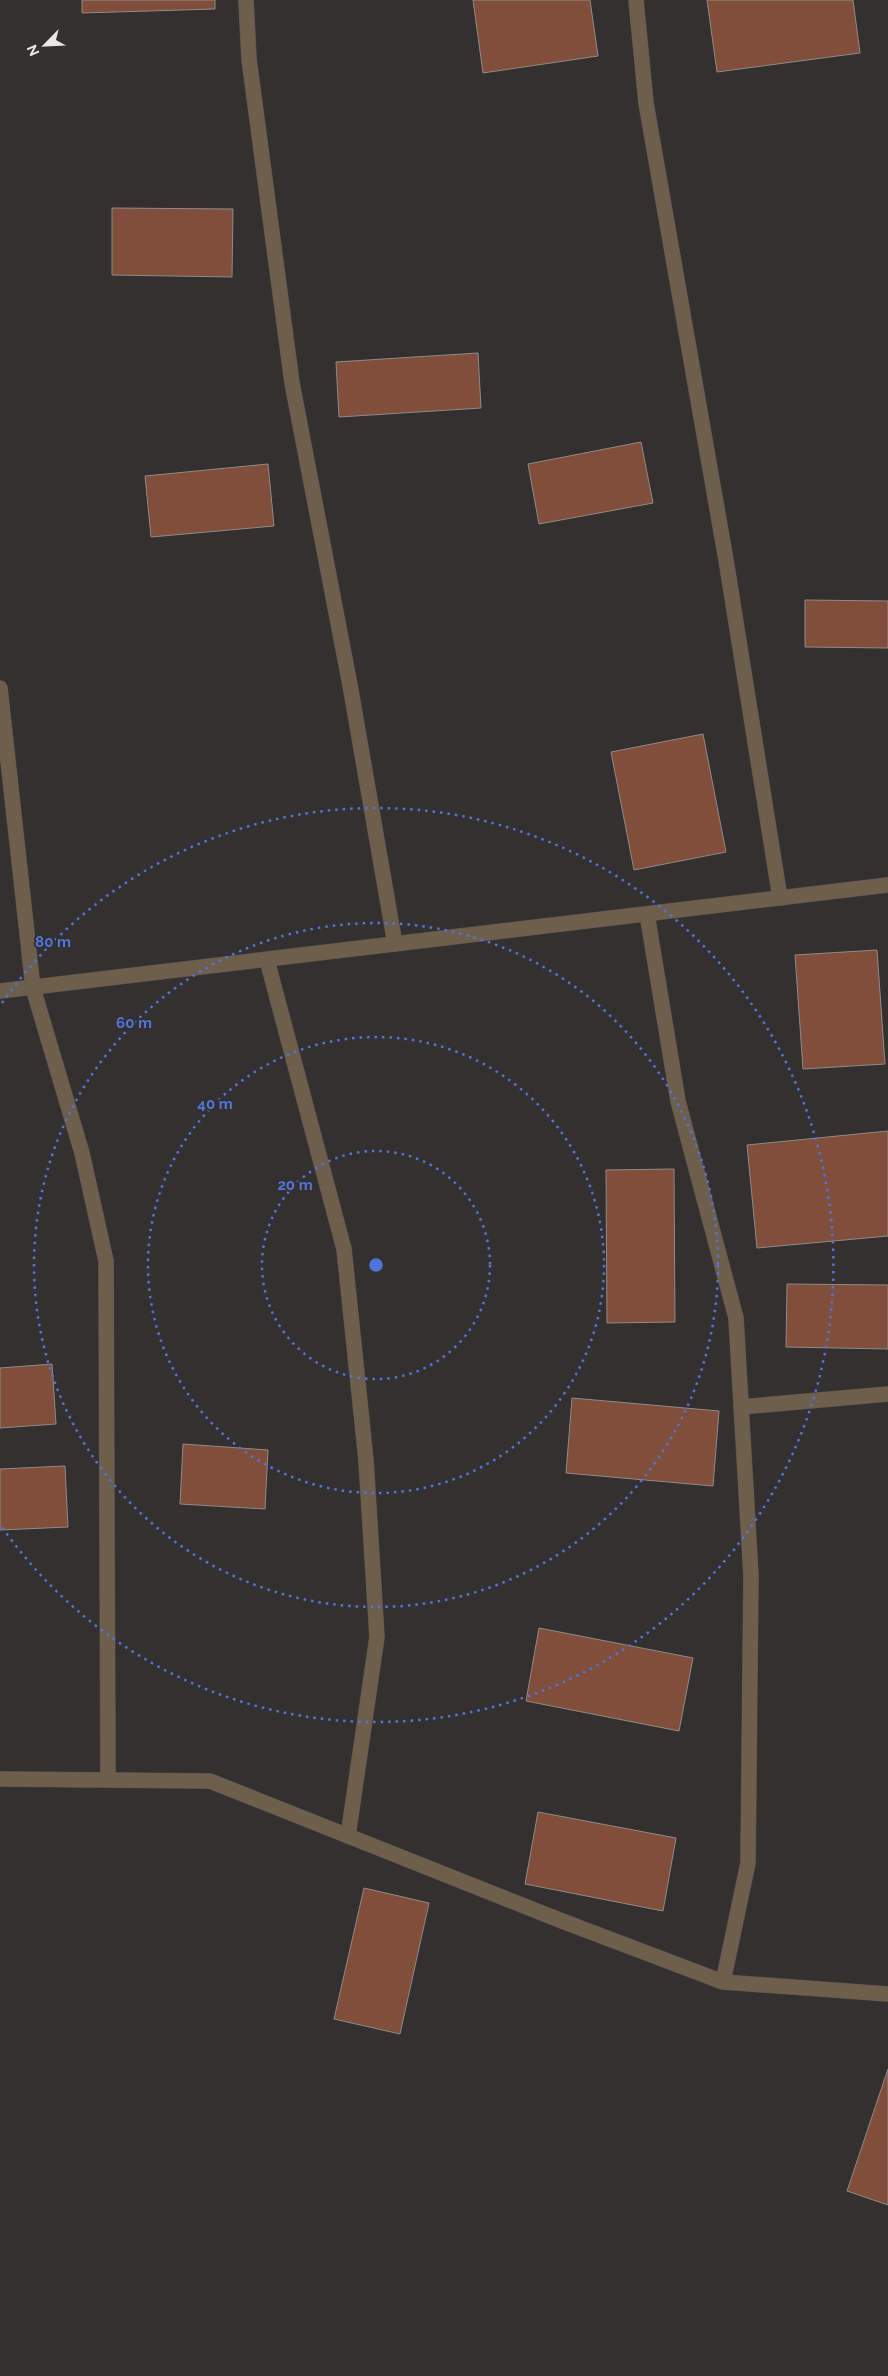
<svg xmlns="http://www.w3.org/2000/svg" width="888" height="2376" font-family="Raleway,sans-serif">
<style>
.building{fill:#804e3a;stroke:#8f8b89}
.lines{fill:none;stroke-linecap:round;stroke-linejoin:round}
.street-casing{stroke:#514d4c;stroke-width:16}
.street{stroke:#6e5f4c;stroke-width:15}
.ring{fill:none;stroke:#5074dc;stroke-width:2.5;stroke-dasharray:2.5 5}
.centre{fill:#5074dc;stroke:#34302f;stroke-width:2.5}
.ring-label{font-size:15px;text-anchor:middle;font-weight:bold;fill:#5074dc;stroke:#34302f;stroke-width:4;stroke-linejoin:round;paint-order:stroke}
</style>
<rect width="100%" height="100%" fill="#34302f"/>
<g class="building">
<polygon points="82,0 215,0 215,9 82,13"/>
<polygon points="473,0 590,0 598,56 483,73"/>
<polygon points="707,0 853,0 860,53 717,72"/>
<polygon points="112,208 233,209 232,277 112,275"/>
<polygon points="478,353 481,408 339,417 336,362"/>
<polygon points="641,442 653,503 539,524 528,464"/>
<polygon points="268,464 274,526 151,537 145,476"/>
<polygon points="805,600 888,601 888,648 805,647"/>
<polygon points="703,734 726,852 634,870 611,752"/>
<polygon points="877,950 885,1064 803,1069 795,955"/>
<polygon points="888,1131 888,1236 757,1248 747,1145"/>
<polygon points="674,1169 675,1322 607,1323 606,1170"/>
<polygon points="787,1284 888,1285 888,1349 786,1347"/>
<polygon points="52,1364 56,1424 0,1428 0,1368"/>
<polygon points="572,1398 719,1411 713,1486 566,1473"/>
<polygon points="183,1444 268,1450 265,1509 180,1504"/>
<polygon points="65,1466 68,1527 0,1530 0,1469"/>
<polygon points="539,1628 693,1658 679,1731 526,1701"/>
<polygon points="538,1812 676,1838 663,1911 525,1884"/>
<polygon points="364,1888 429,1903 400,2034 334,2019"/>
<polygon points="888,2069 888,2205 847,2191"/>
</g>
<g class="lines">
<defs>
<g id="street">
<polyline points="246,0 249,59 292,383 350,685 395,944"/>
<polyline points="636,0 646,103 726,560 780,898"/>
<polyline points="0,688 33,988 82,1153 106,1261 108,1779"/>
<polyline points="647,914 678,1101 736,1318 751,1576 748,1863 723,1982"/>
<polyline points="267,960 344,1249 366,1460 377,1637 348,1836"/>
<polyline points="0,991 888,885"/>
<polyline points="741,1407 888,1394"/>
<polyline points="0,1779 210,1781 562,1921 723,1982 888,1994"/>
</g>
</defs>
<use href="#street" class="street-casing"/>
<use href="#street" class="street"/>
</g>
<g class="ring">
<circle cx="376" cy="1265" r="114"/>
<circle cx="376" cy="1265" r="228"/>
<circle cx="376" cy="1265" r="342"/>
<path d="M2 1003A457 457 0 1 1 2 1527"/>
</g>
<circle cx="376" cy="1265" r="8" class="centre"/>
<g class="ring-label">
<text x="53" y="947">80 m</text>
<text x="134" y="1028">60 m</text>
<text x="215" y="1109">40 m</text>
<text x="295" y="1190">20 m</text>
</g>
<g transform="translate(45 45) rotate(246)" stroke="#34302f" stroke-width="4" paint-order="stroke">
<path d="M0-4L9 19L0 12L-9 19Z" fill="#e9e7e6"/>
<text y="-8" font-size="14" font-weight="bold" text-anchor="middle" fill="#e9e7e6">N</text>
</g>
</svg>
